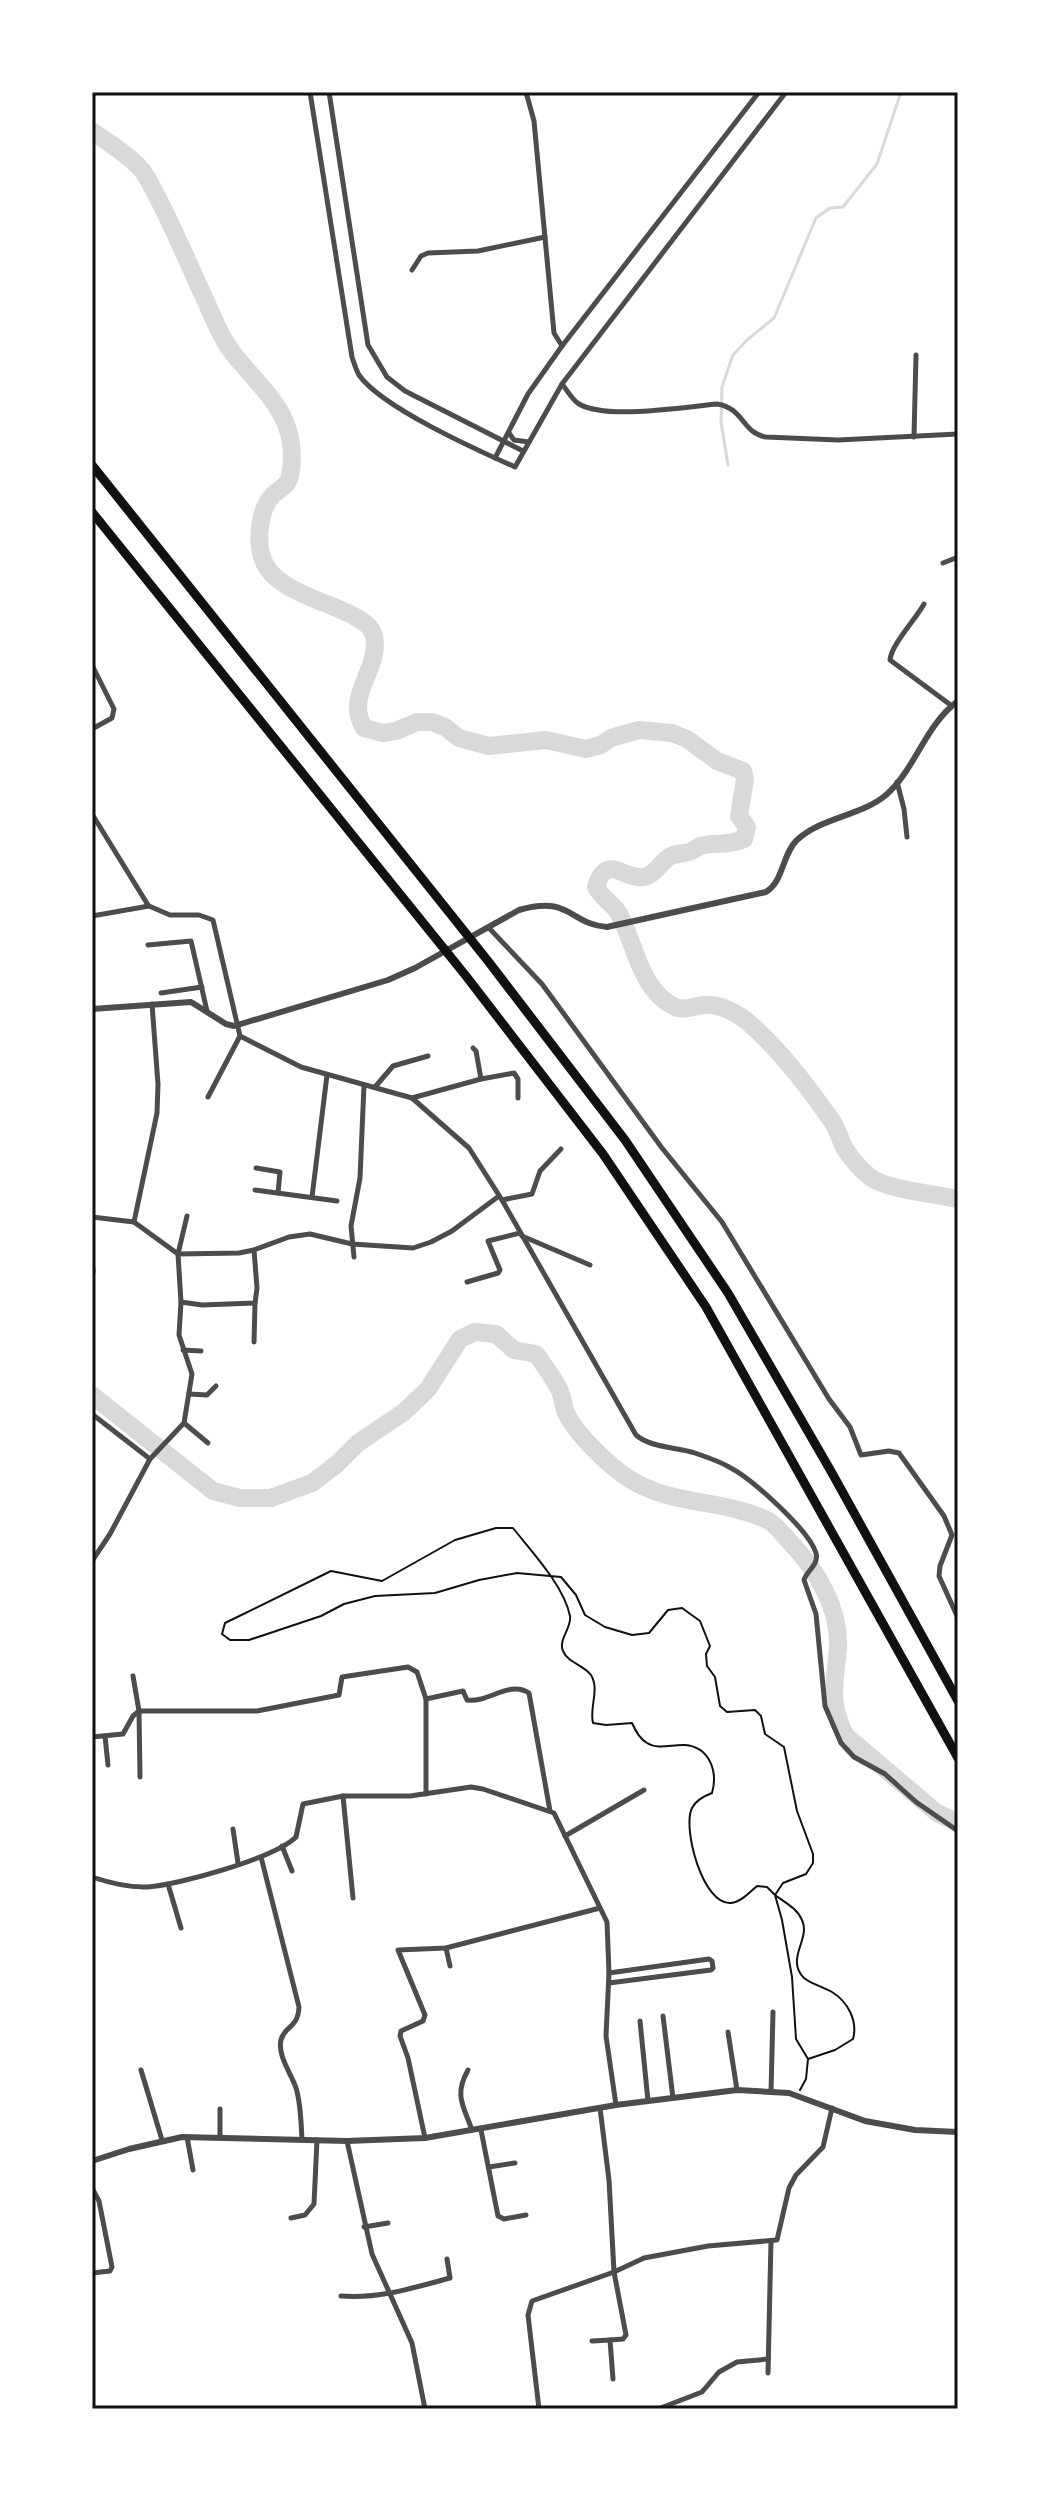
<svg xmlns="http://www.w3.org/2000/svg" width="1050" height="2501" font-family="Manrope,sans-serif">
<style>
.lines{fill:none;stroke-linecap:round;stroke-linejoin:round}
.stream{stroke:#d9d9d9;stroke-width:3}
.river{stroke:#d9d9d9;stroke-width:18}
.path{stroke:#111;stroke-width:2}
.minor{stroke:#4c4c4c;stroke-width:5}
.tertiary{stroke:#4c4c4c;stroke-width:6}
.motorway{stroke:#111;stroke-width:9}
.neatline{fill:none;stroke:#111;stroke-width:3}
</style>
<rect width="100%" height="100%" fill="#fff"/>
<g class="lines">
<polyline class="stream" points="728,465 721,422 722,387 733,355 747,340 774,318 816,218 830,208 843,207 877,164 901,92"/>
<g class="river">
<path d="M92 131C106 141 135 159 144 173 165 207 185 256 202 293 213 316 220 338 236 357 258 384 286 407 291 443 292 454 293 469 289 479 287 486 278 490 272 496 259 510 256 542 263 560 278 601 368 606 374 636 381 669 344 695 364 728L383 733 396 731 417 722H432L445 727 459 738 489 746 546 740 586 749 601 745 611 738 639 730 672 733 687 739 717 761 743 771 745 779 739 816 747 827 744 839C729 846 715 842 700 846 696 848 693 851 689 852 683 854 677 853 671 856 661 861 657 873 647 876 626 884 607 850 596 887 603 900 614 904 619 914 636 945 639 989 675 1007 686 1012 699 1003 711 1005 724 1006 740 1015 749 1023 781 1051 808 1087 832 1121 838 1130 840 1140 845 1149 851 1158 861 1170 870 1177 884 1189 936 1194 958 1199"/>
<path d="M92 1395 213 1491 240 1498H271L312 1483 337 1464 358 1443 404 1412 428 1389 460 1339 475 1332 496 1334 514 1350 536 1354C544 1365 553 1377 559 1389 563 1397 563 1405 566 1413 576 1434 608 1465 628 1478 670 1506 724 1499 767 1520 775 1524 783 1534 789 1541 816 1569 840 1608 838 1648 835 1683 828 1704 846 1736L937 1813 958 1823"/>
</g>
<path class="path" d="M800 2090 806 2079 808 2059 796 2039 792 1977 782 1920 775 1895 767 1887 757 1886C750 1892 741 1902 731 1903 703 1906 682 1828 692 1808 696 1800 704 1796 712 1793 718 1772 710 1747 685 1745 673 1744 658 1750 647 1743 640 1739 635 1730 632 1723L606 1725 593 1723C589 1707 600 1690 591 1675 584 1665 568 1663 563 1651 558 1639 572 1628 570 1616 564 1586 532 1552 513 1528H496L455 1540 382 1581 331 1571 225 1623 222 1634 230 1640H249L321 1616 344 1604 375 1596 435 1593 479 1580 517 1573 561 1577 576 1595 585 1615 605 1627 632 1635 649 1633 668 1610 682 1608 700 1621 710 1646 706 1654 707 1666 715 1677 720 1706 727 1712 755 1710 761 1716 765 1734 784 1747 797 1811 813 1854V1863L806 1874 783 1883 775 1895C784 1902 797 1908 802 1920 811 1939 785 1959 804 1978 811 1984 824 1987 832 1992 848 2002 858 2021 853 2039L835 2050 808 2059"/>
<g class="minor">
<path d="M310 92 352 357C354 363 356 370 359 375 381 407 477 450 515 467L562 384 786 92"/>
<polyline points="329,92 368,345 387,377 405,391 523,451"/>
<polyline points="526,92 534,121 554,333 562,346"/>
<polyline points="412,270 421,256 428,253 478,251 545,237"/>
<path d="M562 384C567 390 572 400 579 404 606 420 684 407 717 404 744 408 742 433 766 437L838 440 958 434"/>
<polyline points="509,433 514,440 529,442"/>
<polyline points="914,437 916,355"/>
<polyline points="495,458 528,394 562,346 759,92"/>
<polyline points="943,563 958,557"/>
<path d="M924 604C916 619 891 645 890 660L952 706"/>
<polyline points="92,665 114,709 112,718 92,729"/>
<polyline points="897,782 904,809 907,837"/>
<polyline points="92,814 148,905"/>
<path d="M92 916 149 906 170 915H199L213 920 240 1036 301 1067 412 1098 469 1148 502 1200 636 1435C651 1448 677 1447 695 1453 706 1457 719 1461 729 1467 751 1478 809 1530 816 1553 819 1565 807 1570 804 1580L816 1614 825 1706 841 1743 854 1757 885 1774 916 1802 958 1831"/>
<polyline points="489,928 542,984 662,1148 722,1222 829,1399 850,1427 861,1455 889,1451 899,1453 944,1516 952,1535 940,1566 939,1576 958,1618"/>
<polyline points="148,945 191,941 207,1011"/>
<polyline points="161,993 202,987"/>
<polyline points="473,1048 476,1051 481,1079"/>
<polyline points="375,1087 393,1066 428,1056"/>
<polyline points="208,1097 240,1036"/>
<polyline points="412,1098 481,1079 514,1073 518,1079 518,1098"/>
<polyline points="256,1168 280,1172 278,1193"/>
<polyline points="255,1190 337,1201"/>
<polyline points="312,1197 327,1075"/>
<polyline points="502,1200 532,1194 540,1171 561,1149"/>
<polyline points="187,1216 178,1254 239,1253 254,1250"/>
<polyline points="92,1217 134,1222"/>
<polyline points="522,1236 590,1265"/>
<polyline points="354,1257 351,1226 360,1178 364,1085"/>
<polyline points="92,1258 93,1272"/>
<polyline points="467,1282 498,1273 500,1270 488,1241 520,1233"/>
<polyline points="181,1302 202,1305 255,1303 257,1288 254,1250 289,1237 310,1234 352,1244 413,1248 431,1242 452,1231 499,1196"/>
<polyline points="254,1342 255,1303"/>
<polyline points="183,1350 201,1351"/>
<polyline points="189,1394 207,1395 216,1386"/>
<polyline points="92,1414 150,1459"/>
<polyline points="184,1423 208,1443"/>
<polyline points="92,1561 110,1534 150,1459 184,1423 192,1374 179,1335 181,1302 178,1254 134,1222 157,1113 158,1084 152,1004"/>
<polyline points="133,1676 139,1711 140,1777"/>
<path d="M426 1699 463 1691 467 1700C489 1703 509 1680 529 1693L550 1811"/>
<polyline points="105,1736 108,1765"/>
<polyline points="92,1737 123,1734 133,1716 139,1711 257,1711 339,1695 342,1677 408,1667 417,1672 426,1699 426,1794"/>
<polyline points="343,1796 353,1898"/>
<polyline points="233,1829 238,1863"/>
<polyline points="565,1836 644,1790"/>
<polyline points="282,1846 292,1871"/>
<path d="M261 1857 299 2007C298 2029 284 2026 281 2040 277 2055 292 2075 296 2088 301 2104 301 2123 302 2140"/>
<path d="M92 1877C110 1883 129 1888 148 1887 178 1885 275 1858 296 1837L303 1804 343 1796H410L471 1787 483 1789 554 1813 607 1922 609 1973 606 2036 616 2105"/>
<polyline points="168,1884 181,1928"/>
<polyline points="446,1948 450,1966"/>
<polyline points="609,1983 711,1970 713,1968 712,1961 709,1959 609,1973"/>
<polyline points="663,2016 673,2098"/>
<polyline points="640,2021 648,2101"/>
<polyline points="728,2032 737,2090"/>
<polyline points="141,2070 162,2140"/>
<path d="M468 2070C454 2095 463 2105 472 2130"/>
<polyline points="771,2092 773,2012"/>
<polyline points="600,2108 609,2180 614,2272 626,2335 623,2339 610,2340 613,2379"/>
<polyline points="220,2109 220,2136"/>
<polyline points="481,2130 498,2216 504,2219 526,2215"/>
<polyline points="187,2137 193,2170"/>
<polyline points="425,2138 408,2058 400,2036 401,2031 423,2021 425,2015 398,1950 446,1948 600,1908"/>
<polyline points="347,2141 372,2254 412,2343 425,2409"/>
<polyline points="489,2167 515,2163"/>
<polyline points="92,2188 99,2201 112,2267 110,2271 92,2273"/>
<polyline points="291,2218 305,2215 314,2204 317,2140"/>
<polyline points="364,2227 388,2223"/>
<path d="M341 2296C379 2299 413 2288 450 2278L447 2259"/>
<polyline points="592,2341 610,2340"/>
<polyline points="768,2373 771,2241"/>
<polyline points="539,2409 528,2315 532,2301 614,2272 644,2258 708,2246 777,2240 789,2188 796,2175 823,2147 832,2108"/>
<polyline points="658,2409 702,2392 719,2372 737,2362 768,2359"/>
</g>
<g class="tertiary">
<path d="M92 1009 191 1002 226 1024 234 1026 388 980 415 968 519 910C571 895 569 924 607 927L766 892C784 881 782 854 797 840 822 817 861 816 886 795 915 770 925 725 958 701"/>
<polyline points="92,2161 129,2149 182,2137 347,2141 425,2138 616,2105 737,2090 789,2093 865,2121 915,2130 958,2132"/>
</g>
<g class="motorway">
<polyline points="92,465 488,961 625,1140 728,1293 832,1473 958,1701"/>
<polyline points="92,512 466,976 603,1154 706,1307 958,1758"/>
</g>
</g>
<rect width="1050" height="2501" fill="none" stroke="#ffffff" stroke-width="188"/>
<rect x="94" y="94" width="862" height="2313" class="neatline"/>
</svg>
